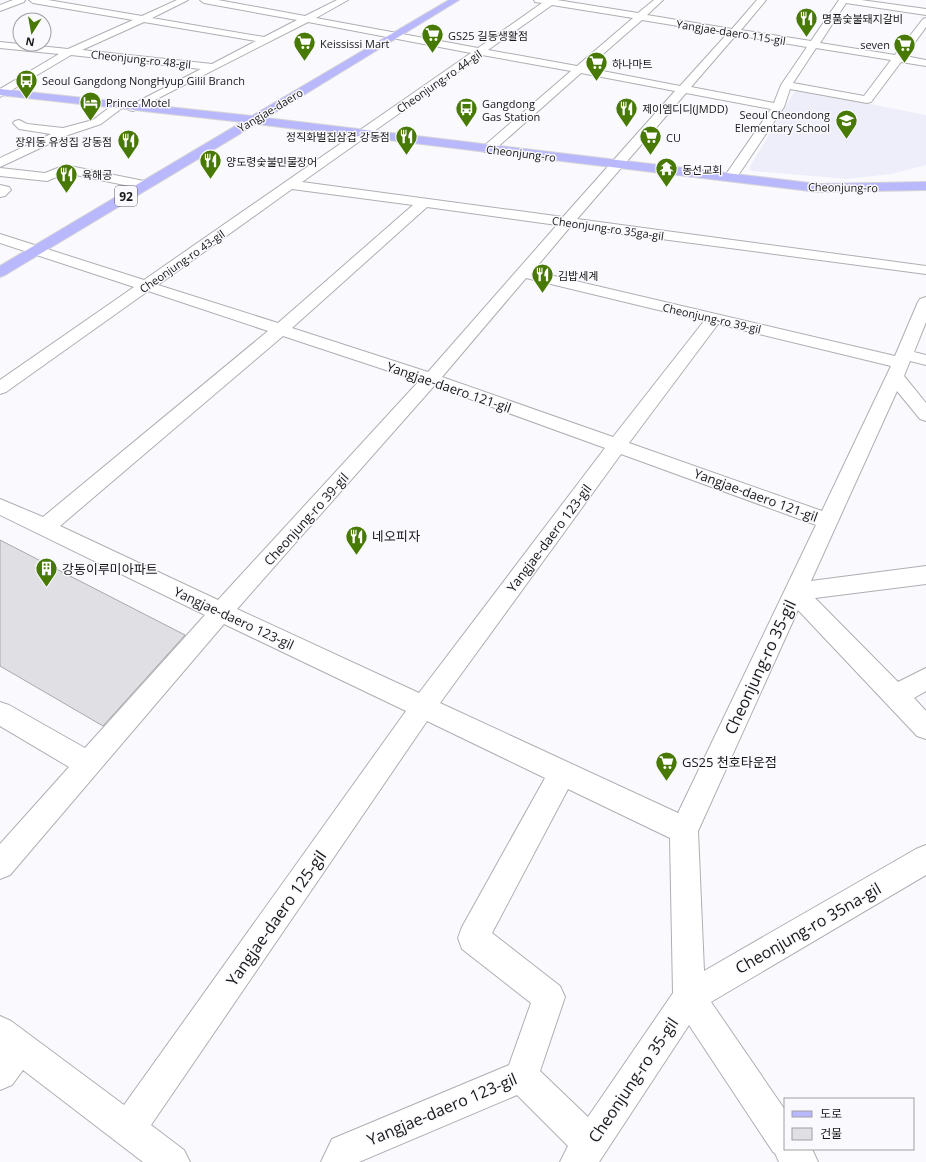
<svg xmlns="http://www.w3.org/2000/svg" width="926" height="1162" font-family="'Open Sans','Noto Sans KR',sans-serif">
<style>
.built{fill:#edeef9}
.building{fill:#e0e0e4;stroke:#a8a8ab}
.lines{fill:none;stroke-linecap:round;stroke-linejoin:round}
.minor-casing{stroke:#aeafb2;stroke-width:2}
.major-casing{stroke:#d5d5d6;stroke-width:2}
.minor{fill:#fff;fill-rule:evenodd}
.major{fill:#bab8fd;fill-rule:evenodd}
.labels{text-anchor:middle;dominant-baseline:central;stroke-width:3;stroke-linejoin:round;paint-order:stroke}
.far-poi-label{font-size:11px;fill:#181819;stroke:#fafafe;text-anchor:start}
.far-street-label{font-size:11px;fill:#181819;stroke:#fafafe}
.shield{fill:#fafafe;stroke:#5c5c5e;stroke-width:1}
.shield-label{font-size:12px;font-weight:bold;fill:#181819}
.street-label{font-size:13px;fill:#181819;stroke:#fafafe}
.poi-label{font-size:13px;fill:#181819;stroke:#fafafe;text-anchor:start}
.near-street-label{font-size:16px;fill:#181819;stroke:#fafafe}
</style>
<rect width="100%" height="100%" fill="#fafafe"/>
<polygon class="built" points="796,89 926,115 926,165 891,174 847,179 752,171 749,168"/>
<polygon class="building" points="0,540 185,635 103,726 0,666"/>
<g class="lines">
<defs>
<g id="minor">
<polygon points="13,0 25,0 24,2 0,11 0,5"/>
<path d="M29 0H48L142 16 177 0H188L152 18 264 37 297 20 204 3 200 0H218L305 16 337 0H348L316 18 478 48 542 3 535 2 534 0H557L638 13 654 0H663L647 15 732 29 757 0H766L741 30 811 41 839 0H861L926 9V15L846 3 820 43 895 55 923 19 926 18V27L905 56 926 60V66L901 62 871 102 867 103 790 89 784 107 735 180H725L724 177 771 109 686 93 577 219 926 266V274L570 227 533 271 895 356 918 302 920 299 926 297V322L914 352 926 355V365L910 361 904 376 926 403V421L920 419 897 391 811 581 926 566V584L815 598 898 682 926 668V691L914 698 926 711V739L917 736 798 610 698 831 704 971 916 849 926 845V875L711 1002 785 1110V1149H812L818 1162H779L775 1153 773 1152 689 1025 599 1162H560L568 1146 517 1095 359 1162H321L332 1139 509 1065 531 1003 462 949 458 938 462 927 545 778 427 721 151 1125 184 1150 190 1162H143L23 1070 12 1085 0 1090V1016L11 1021 124 1105 406 711 224 624 10 875 0 879V844L69 767 0 726V702L9 705 85 748 205 615 0 515V499L43 517 268 331 148 291 6 392 0 394V380L134 287 0 243V234L144 280 471 53 308 22 133 111 129 110 127 108 129 106 201 69 71 55 0 97V89L59 54 0 48V42L68 49 133 20 33 3ZM552 5 633 18 577 66 488 50ZM642 20 727 34 680 86 587 68ZM144 22 256 41 212 64 82 50ZM736 35 807 47 781 85 774 103 691 87ZM816 48 891 60 864 96 793 83ZM482 55 571 71 484 146 482 149 484 152H492L581 73 675 91 563 217 302 182ZM292 189 413 205 278 323 158 285ZM427 207 557 225 428 372 292 328ZM526 278 704 321 613 437 442 377ZM718 324 891 366 822 511 629 443ZM283 336 419 381 218 600 60 526ZM434 386 605 448 419 693 237 609ZM621 454 816 525 678 813 440 703ZM568 789 670 838 673 993 588 1117 540 1071 565 997 560 986 492 933Z"/>
<polygon points="118,103 122,104 124,106 122,108 101,124 68,135 0,167 0,158 51,134 19,129 13,123 15,121 19,120 27,124 63,128 93,120 114,104"/>
<polygon points="65,165 144,181 149,182 151,185 149,188 144,189 66,173 47,181 0,176 0,168 45,173"/>
<polygon points="0,185 9,187 11,190 5,196 0,197"/>
</g>
<polygon id="major" points="449,0 459,0 266,118 818,184 926,182 926,190 818,192 256,124 5,275 0,277 0,266 242,122 0,95 0,89 252,116"/>
</defs>
<use href="#minor" class="minor-casing"/>
<use href="#major" class="major-casing"/>
<use href="#minor" class="minor"/>
<use href="#major" class="major"/>
</g>
<defs>
<symbol id="restaurant-pin" viewBox="-11 -11 22 30"><path d="M0 17L-7.5 6A9.5 9.5 0 1 1 7.5 6Z" fill="#477904" stroke="#fafafe"/><path d="M-5-6h1v4h1v-4h1v4h1v-4h1v5L-1.5 .5V6h-2V.5L-5-1ZM5-6V6H3V1.5H1.5Q1.5-4 5-6Z" fill="#fff"/></symbol>
<symbol id="supermarket-pin" viewBox="-11 -11 22 30"><path d="M0 17L-7.5 6A9.5 9.5 0 1 1 7.5 6Z" fill="#477904" stroke="#fafafe"/><path d="M-6-5.5h2.5l.6 2H6L4.5 2H-2.5L-4.4-4H-6ZM-1.5 3.2a1.3 1.3 0 1 0 .1 0ZM3 3.2a1.3 1.3 0 1 0 .1 0Z" fill="#fff"/></symbol>
<symbol id="bus-pin" viewBox="-11 -11 22 30"><path d="M0 17L-7.5 6A9.5 9.5 0 1 1 7.5 6Z" fill="#477904" stroke="#fafafe"/><path d="M-5-6H5V4H4V6H2V4H-2V6H-4V4H-5ZM-3.5-4V0h7V-4ZM-3.5 1.2v1.5H-2V1.2ZM2 1.2v1.5H3.5V1.2Z" fill="#fff"/></symbol>
<symbol id="hotel-pin" viewBox="-11 -11 22 30"><path d="M0 17L-7.5 6A9.5 9.5 0 1 1 7.5 6Z" fill="#477904" stroke="#fafafe"/><path d="M-6-4.5h1.5V1H6V5H4.5V3h-9V5H-6ZM-4 0a1.8 1.8 0 1 1 3.6 0ZM.5 0V-2.5h3Q6-2.5 6 0Z" fill="#fff"/></symbol>
<symbol id="school-pin" viewBox="-11 -11 22 30"><path d="M0 17L-7.5 6A9.5 9.5 0 1 1 7.5 6Z" fill="#477904" stroke="#fafafe"/><path d="M0-5L7-2L0 1L-7-2ZM-4 1L0 2.5L4 1V4Q0 6-4 4Z" fill="#fff"/></symbol>
<symbol id="temple-pin" viewBox="-11 -11 22 30"><path d="M0 17L-7.5 6A9.5 9.5 0 1 1 7.5 6Z" fill="#477904" stroke="#fafafe"/><path d="M0-6L5-2H3V0L6.5 2.5H4V6H1.5V3h-3V6H-4V2.5H-6.5L-3 0V-2H-5Z" fill="#fff"/></symbol>
<symbol id="building-pin" viewBox="-11 -11 22 30"><path d="M0 17L-7.5 6A9.5 9.5 0 1 1 7.5 6Z" fill="#477904" stroke="#fafafe"/><path d="M-4-6H4V6H1V3H-1V6H-4ZM-2.5-4.3h1.7v1.8h-1.7ZM.8-4.3h1.7v1.8H.8ZM-2.5-1h1.7V.8h-1.7ZM.8-1h1.7V.8H.8Z" fill="#fff"/></symbol>
</defs>
<g fill-rule="evenodd">
<use href="#restaurant-pin" x="794" y="6" width="25" height="34"/>
<use href="#supermarket-pin" x="420" y="22" width="25" height="34"/>
<use href="#supermarket-pin" x="292" y="30" width="25" height="34"/>
<use href="#supermarket-pin" x="892" y="32" width="25" height="34"/>
<use href="#supermarket-pin" x="584" y="50" width="25" height="34"/>
<use href="#bus-pin" x="14" y="68" width="25" height="34"/>
<use href="#hotel-pin" x="78" y="90" width="25" height="34"/>
<use href="#restaurant-pin" x="614" y="96" width="25" height="34"/>
<use href="#bus-pin" x="454" y="96" width="25" height="34"/>
<use href="#school-pin" x="834" y="108" width="25" height="34"/>
<use href="#restaurant-pin" x="394" y="124" width="25" height="34"/>
<use href="#supermarket-pin" x="638" y="124" width="25" height="34"/>
<use href="#restaurant-pin" x="116" y="128" width="25" height="34"/>
<use href="#restaurant-pin" x="198" y="148" width="25" height="34"/>
<use href="#temple-pin" x="654" y="156" width="25" height="34"/>
<use href="#restaurant-pin" x="54" y="162" width="25" height="34"/>
<use href="#restaurant-pin" x="530" y="262" width="25" height="34"/>
<use href="#restaurant-pin" x="344" y="524" width="25" height="34"/>
<use href="#building-pin" x="34" y="556" width="25" height="34"/>
<use href="#supermarket-pin" x="654" y="750" width="25" height="34"/>
</g>
<g class="labels">
<g class="far-poi-label">
<text x="822" y="18">명품숯불돼지갈비</text>
<text x="448" y="35">GS25 길동생활점</text>
<text x="320" y="43">Keississi Mart</text>
<text x="890" y="44" text-anchor="end">seven</text>
<text x="612" y="63">하나마트</text>
<text x="42" y="80">Seoul Gangdong NongHyup Gilil Branch</text>
<text x="106" y="102">Prince Motel</text>
<text x="482" y="103">Gangdong<tspan x="482" dy="13">Gas Station</tspan></text>
<text x="642" y="108">제이엠디디(JMDD)</text>
<text x="830" y="114" text-anchor="end">Seoul Cheondong<tspan x="830" dy="13">Elementary School</tspan></text>
<text x="390" y="136" text-anchor="end">정직화벌집삼겹 강동점</text>
<text x="666" y="137">CU</text>
<text x="112" y="141" text-anchor="end">장위동 유성집 강동점</text>
<text x="226" y="161">양도령숯불민물장어</text>
<text x="682" y="169">동선교회</text>
<text x="82" y="174">육해공</text>
<text x="558" y="275">김밥세계</text>
</g>
<g class="far-street-label">
<text transform="translate(731 32) rotate(9)">Yangjae-daero 115-gil</text>
<text transform="translate(141 59) rotate(6)">Cheonjung-ro 48-gil</text>
<text transform="translate(439 81) rotate(-35)">Cheonjung-ro 44-gil</text>
<text transform="translate(270 110) rotate(-31)">Yangjae-daero</text>
<text transform="translate(521 153) rotate(7)">Cheonjung-ro</text>
<text transform="translate(843 187) rotate(1)">Cheonjung-ro</text>
<text transform="translate(608 228) rotate(8)">Cheonjung-ro 35ga-gil</text>
<text transform="translate(182 261) rotate(-35)">Cheonjung-ro 43-gil</text>
<text transform="translate(712 318) rotate(13)">Cheonjung-ro 39-gil</text>
</g>
<rect class="shield" x="115" y="186" width="22" height="20" rx="3"/>
<g class="shield-label">
<text x="126" y="196">92</text>
</g>
<g class="street-label">
<text transform="translate(449 387) rotate(19)">Yangjae-daero 121-gil</text>
<text transform="translate(756 495) rotate(20)">Yangjae-daero 121-gil</text>
<text transform="translate(306 519) rotate(-48)">Cheonjung-ro 39-gil</text>
<text transform="translate(549 538) rotate(-53)">Yangjae-daero 123-gil</text>
<text transform="translate(234 618) rotate(25)">Yangjae-daero 123-gil</text>
</g>
<g class="poi-label">
<text x="372" y="536">네오피자</text>
<text x="62" y="569">강동이루미아파트</text>
<text x="682" y="762">GS25 천호타운점</text>
</g>
<g class="near-street-label">
<text transform="translate(760 667) rotate(-65)">Cheonjung-ro 35-gil</text>
<text transform="translate(276 918) rotate(-55)">Yangjae-daero 125-gil</text>
<text transform="translate(808 928) rotate(-30)">Cheonjung-ro 35na-gil</text>
<text transform="translate(633 1080) rotate(-56)">Cheonjung-ro 35-gil</text>
<text transform="translate(442 1109) rotate(-23)">Yangjae-daero 123-gil</text>
</g>
</g>
<rect x="784" y="1098" width="130" height="52" fill="#fafafe" stroke="#a0a0a2"/>
<rect x="792" y="1111" width="20" height="6" fill="#bab8fd" stroke="#a0a0a2"/>
<text x="820" y="1118" font-size="12" fill="#181819">도로</text>
<rect x="792" y="1128" width="20" height="12" fill="#e0e0e4" stroke="#a0a0a2"/>
<text x="820" y="1138" font-size="12" fill="#181819">건물</text>
<g transform="translate(32 32) rotate(191)"><circle r="19" fill="#fafafe" stroke="#a0a0a2"/>
<path d="M0-3L7 15L0 10L-7 15Z" fill="#477904"/>
<text y="-6" font-size="11" font-weight="bold" text-anchor="middle" fill="#181819">N</text>
</g>
</svg>
